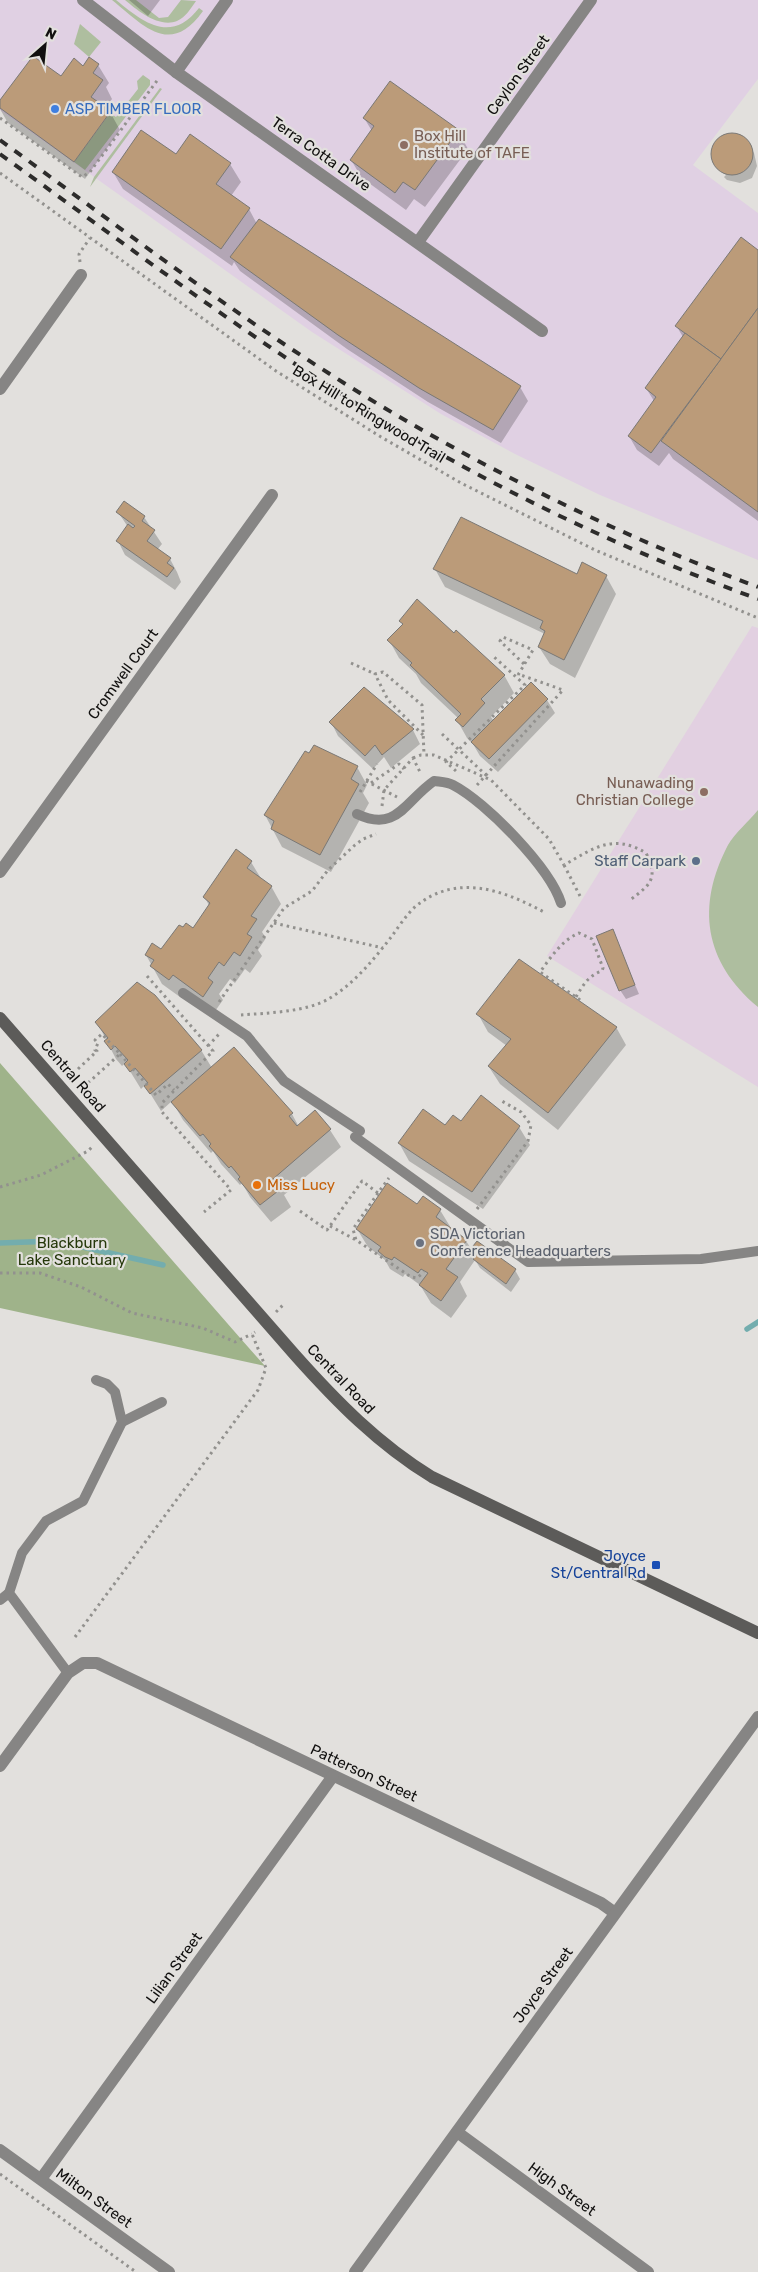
<svg xmlns="http://www.w3.org/2000/svg" width="758" height="2272" font-family="Rubik,sans-serif">
<style>
.industrial{fill:#e0d0e3}
.education{fill:#e2d0e1}
.green{fill:#aebe9f}
.forest{fill:#9fb38a}
.shadow{fill:#0003}
.lines{fill:none;stroke-linecap:round;stroke-linejoin:round}
.stream{stroke:#73adae;stroke-width:5.5}
.building{fill:#bb9b79;stroke:#7a7875}
.path{stroke:#92918e;stroke-width:3;stroke-dasharray:2.5 4;stroke-linecap:butt}
.lane{stroke:#868584;stroke-width:10}
.street{stroke:#868584;stroke-width:12}
.secondary{stroke:#5c5b59;stroke-width:12}
.rail{stroke:#2d2c2b;stroke-width:4;stroke-dasharray:9 9;stroke-linecap:butt}
.shop-dot{fill:#3f7fe0;stroke:#e2e0dd;stroke-width:2}
.education-dot{fill:#8d6e63;stroke:#e2e0dd;stroke-width:2}
.service-dot{fill:#5c6f8a;stroke:#e2e0dd;stroke-width:2}
.food-dot{fill:#e8710a;stroke:#e2e0dd;stroke-width:2}
.worship-dot{fill:#6b7280;stroke:#e2e0dd;stroke-width:2}
.transit-dot{fill:#1a4fb4;stroke:#e2e0dd;stroke-width:2}
.labels{text-anchor:middle;dominant-baseline:central;stroke-width:4.5;stroke-linejoin:round;paint-order:stroke}
.street-label{font-size:15px;fill:#11100f;stroke:#e2e0dd}
.shop-label{font-size:15px;fill:#366cbe;stroke:#e2e0dd;text-anchor:start}
.education-label{font-size:15px;fill:#785e54;stroke:#e2e0dd;text-anchor:start}
.service-label{font-size:15px;fill:#4e5e75;stroke:#e2e0dd;text-anchor:end}
.food-label{font-size:15px;fill:#c56008;stroke:#e2e0dd;text-anchor:start}
.worship-label{font-size:15px;fill:#5b616d;stroke:#e2e0dd;text-anchor:start}
.park-label{font-size:15px;fill:#25380a;stroke:#e2e0dd}
.transit-label{font-size:15px;fill:#164399;stroke:#e2e0dd;text-anchor:end}
</style>
<rect width="100%" height="100%" fill="#e2e0dd"/>
<polygon class="industrial" points="0,0 758,0 758,79 693,165 758,213 758,560 600,495 515,454 441,414 312,332 0,110"/>
<polygon class="education" points="752,626 758,628 758,1087 547,956"/>
<g class="green">
<path d="M112 0H116C144 23 171 44 199 8L203 11C170 57 144 26 112 0Z"/>
<path d="M125 0H136L159 18 168 17 181 0 196 1C191 8 186 17 177 21 159 28 138 11 125 0Z"/>
<polygon points="80,24 101,42 89,57 74,44"/>
<polygon points="143,75 150,80 150,85 85,170 74,162 110,113 116,117 138,89 137,81"/>
<polygon points="160,88 162,89 90,187 94,177"/>
<path d="M758 810V1007C704 962 696 906 728 845 735 833 749 821 758 810Z"/>
</g>
<polygon class="forest" points="0,1063 241,1339 265,1366 0,1308"/>
<g class="shadow">
<polygon points="129,0 160,0 148,16"/>
<polygon points="98,65 109,83 106,87 112,99 105,109 110,112 120,130 85,179 8,123 0,109 0,102"/>
<polygon points="364,118 458,131 468,149 425,207 414,199 406,210 362,178 351,160 372,131"/>
<polygon points="190,135 230,164 241,182 231,196 249,209 257,224 520,387 528,401 501,443 428,402 347,349 240,271 234,262 232,266 123,189 113,172 176,155"/>
<polygon points="726,135 738,135 749,143 754,153 757,166 752,178 740,183 727,180 721,174 724,177 726,175 718,168 713,154 716,143"/>
<polygon points="758,252 758,521 673,459 669,453 659,466 637,450 629,436 654,401 646,388 683,337 677,327"/>
<polygon points="118,512 144,517 162,544 157,550 170,559 177,572 181,582 175,590 125,555 118,541 128,527"/>
<polygon points="435,569 606,576 616,594 575,678 550,664 539,647 545,634 445,587"/>
<polygon points="401,621 454,634 504,675 514,693 491,717 494,721 531,684 547,700 555,713 498,772 480,756 473,744 467,738 457,720 458,718 421,683 416,674 399,658 389,640 404,626"/>
<polygon points="364,688 413,730 420,744 391,768 384,757 373,769 338,736 331,722"/>
<polygon points="357,767 367,785 363,793 369,803 331,872 282,847 265,815"/>
<polygon points="251,862 262,880 271,886 281,904 262,932 266,938 258,950 262,956 250,973 245,969 235,983 230,979 219,994 223,1000 213,1014 183,992 180,997 162,984 146,955 161,950 194,930 209,906 205,897"/>
<polygon points="612,931 639,994 626,999 620,990"/>
<polygon points="478,1014 616,1027 626,1045 558,1130 500,1084 489,1067 507,1046 488,1032"/>
<polygon points="97,1022 201,1050 212,1068 292,1114 299,1127 330,1130 341,1147 284,1195 291,1207 271,1222 250,1197 242,1183 240,1185 221,1164 213,1151 211,1153 183,1120 172,1101 161,1111 145,1085 141,1089 125,1063 122,1066 116,1059"/>
<polygon points="481,1097 519,1127 530,1145 483,1209 409,1161 399,1143 461,1123"/>
<polygon points="423,1198 440,1210 451,1228 466,1241 472,1250 515,1270 520,1279 511,1292 480,1268 475,1260 460,1282 467,1296 451,1318 431,1303 420,1285 405,1274 403,1277 390,1269 385,1260 368,1247 357,1229 418,1206"/>
</g>
<g class="lines">
<g class="stream">
<polyline points="0,1243 56,1241 163,1265"/>
<polyline points="747,1329 758,1322"/>
</g>
</g>
<g class="building">
<polygon points="33,56 61,76 74,58 83,66 89,57 99,64 93,73 103,80 91,97 111,111 74,162 0,108 0,100"/>
<polygon points="390,81 459,130 415,190 403,182 395,193 350,160 374,126 363,118"/>
<polygon points="141,130 176,154 190,134 231,163 216,184 250,208 221,249 112,172"/>
<circle cx="732" cy="154" r="21"/>
<polygon points="259,219 521,386 493,430 419,388 338,335 230,257"/>
<polygon points="741,237 758,250 758,308 721,359 675,326"/>
<polygon points="758,308 758,512 661,441"/>
<polygon points="685,333 721,359 651,453 628,436 656,397 645,388"/>
<polygon points="124,501 145,516 142,521 155,530 147,541 171,558 167,563 174,568 167,577 116,541 128,524 133,528 135,526 116,512"/>
<polygon points="461,517 577,574 582,562 607,575 564,660 538,647 545,631 540,628 543,621 433,569"/>
<polygon points="417,599 454,633 456,630 505,675 481,699 485,703 463,727 455,720 461,714 410,665 412,663 387,640 403,624 399,621"/>
<polygon points="531,682 548,699 489,759 471,742"/>
<polygon points="364,687 414,729 382,755 375,745 365,756 329,722"/>
<polygon points="314,745 358,766 351,779 359,784 320,855 271,829 274,821 264,815 305,751 309,753"/>
<polygon points="236,849 252,861 247,868 272,886 251,916 257,919 247,934 252,937 240,956 234,952 224,966 219,962 208,978 213,982 203,997 173,975 169,980 150,966 154,960 145,955 152,943 161,949 179,925 183,927 186,923 193,928 210,903 203,897"/>
<polygon points="613,929 635,985 619,991 596,936"/>
<polygon points="519,959 617,1027 548,1113 488,1066 511,1039 476,1014"/>
<polygon points="137,982 155,995 202,1050 150,1094 144,1086 148,1083 135,1068 130,1072 124,1064 128,1060 115,1046 111,1050 104,1041 108,1038 95,1022"/>
<polygon points="234,1047 293,1113 289,1116 297,1126 315,1110 331,1129 273,1179 282,1188 260,1205 238,1179 240,1177 231,1166 229,1168 209,1146 211,1144 203,1134 200,1136 171,1102"/>
<polygon points="481,1095 520,1126 472,1192 398,1143 423,1109 445,1125 453,1115 461,1121"/>
<polygon points="387,1183 417,1204 423,1196 441,1209 436,1217 467,1240 446,1269 458,1277 441,1301 419,1285 428,1273 421,1269 418,1273 394,1257 392,1260 385,1257 378,1251 381,1247 356,1229"/>
<polygon points="477,1241 516,1269 506,1284 473,1259 476,1256 469,1251"/>
</g>
<g class="lines">
<g class="path">
<polyline points="0,118 82,177 90,172 159,78"/>
<polyline points="0,173 276,371 381,437 461,483 595,550 758,618"/>
<polyline points="80,262 79,254 90,238"/>
<polyline points="351,663 375,674"/>
<polyline points="518,675 533,650 503,637 500,641 524,664"/>
<polyline points="442,734 487,776"/>
<polyline points="423,735 388,700 375,674 383,672 422,705 424,755"/>
<path d="M413 758 421 755H434L491 780 549 839 564 865C594 848 613 833 646 853 659 879 650 885 630 900"/>
<polyline points="456,771 446,762 525,685 493,656"/>
<polyline points="366,781 397,797"/>
<polyline points="371,783 399,764 404,769"/>
<polyline points="477,785 563,690 518,674"/>
<polyline points="360,792 377,764"/>
<polyline points="382,806 384,790 413,758 421,774"/>
<polyline points="564,865 580,896"/>
<polyline points="274,923 383,948"/>
<polyline points="147,976 213,1051 162,1103 162,1112 231,1190 204,1212"/>
<path d="M576 997C583 985 589 975 602 971L603 968 592 939 579 933C562 940 551 957 540 972L583 1002"/>
<polyline points="219,1002 284,908 312,891 328,870 355,845 363,839 376,834"/>
<path d="M241 1015C267 1013 308 1012 330 998 355 983 374 959 392 936 399 926 407 914 416 906 457 873 503 890 544 912"/>
<polyline points="208,1046 220,1033"/>
<polyline points="120,1054 156,1095 168,1084 174,1090"/>
<polyline points="78,1069 97,1051 95,1050 98,1043 95,1040 102,1034 120,1054 89,1082"/>
<polyline points="0,1187 41,1175 88,1151 92,1147"/>
<polyline points="378,1193 353,1229 356,1240 411,1277 417,1278 424,1272"/>
<polyline points="477,1209 528,1141 531,1125 521,1112 500,1100"/>
<polyline points="300,1211 327,1230 362,1181 378,1193 389,1178"/>
<polyline points="330,1226 356,1240"/>
<polyline points="0,1273 40,1273 81,1287 132,1313 203,1328 235,1342 252,1334"/>
<polyline points="276,1312 284,1304"/>
<polyline points="75,1637 258,1390 266,1368 252,1334 255,1332"/>
<polyline points="0,2174 136,2272"/>
</g>
<g class="lane">
<path d="M357 814C397 833 405 801 434 781 441 782 447 782 453 785 486 802 550 868 561 903"/>
<polyline points="183,993 247,1036 284,1081 360,1131"/>
<polyline points="355,1137 528,1262 701,1259 758,1251"/>
<polyline points="122,1422 162,1402"/>
<polyline points="0,1600 9,1593"/>
<polyline points="68,1673 9,1593 22,1553 46,1521 83,1501 122,1422 115,1392 107,1384 96,1380"/>
</g>
<g class="street">
<polyline points="83,0 176,72 542,331"/>
<polyline points="176,72 227,0"/>
<polyline points="418,242 591,0"/>
<polyline points="0,389 81,275"/>
<polyline points="0,872 272,495"/>
<polyline points="0,1766 68,1673 83,1663 97,1663 601,1903 615,1913"/>
<polyline points="457,2132 648,2272"/>
<polyline points="0,2150 169,2272"/>
<polyline points="41,2179 333,1776"/>
<polyline points="355,2272 758,1717"/>
</g>
<path class="secondary" d="M0 1018 295 1355C336 1401 378 1444 432 1477L758 1633"/>
<g class="rail">
<path d="M0 140C130 235 259 334 398 416 512 483 634 541 758 587"/>
<path d="M0 154C119 240 236 328 360 406 484 484 620 549 758 599"/>
</g>
</g>
<circle class="shop-dot" cx="55" cy="109" r="5"/>
<g class="education-dot">
<circle cx="404" cy="145" r="5"/>
<circle cx="704" cy="792" r="5"/>
</g>
<circle class="service-dot" cx="696" cy="861" r="5"/>
<circle class="food-dot" cx="257" cy="1185" r="5"/>
<circle class="worship-dot" cx="420" cy="1243" r="5"/>
<rect class="transit-dot" x="651" y="1560" width="10" height="10" rx="2.5"/>
<g class="labels">
<g class="street-label">
<text transform="translate(518 75) rotate(-54)">Ceylon Street</text>
<text transform="translate(321 154) rotate(35)">Terra Cotta Drive</text>
<text transform="translate(369 414) rotate(31)">Box Hill to Ringwood Trail</text>
<text transform="translate(123 674) rotate(-54)">Cromwell Court</text>
<text transform="translate(73 1076) rotate(49)">Central Road</text>
<text transform="translate(341 1379) rotate(46)">Central Road</text>
<text transform="translate(364 1773) rotate(25)">Patterson Street</text>
<text transform="translate(174 1968) rotate(-54)">Lilian Street</text>
<text transform="translate(543 1985) rotate(-54)">Joyce Street</text>
<text transform="translate(562 2189) rotate(36)">High Street</text>
<text transform="translate(94 2198) rotate(36)">Milton Street</text>
</g>
<g class="shop-label">
<text x="65" y="109">ASP TIMBER FLOOR</text>
</g>
<g class="education-label">
<text x="414" y="136">Box Hill<tspan x="414" dy="17">Institute of TAFE</tspan></text>
<text x="694" y="783" text-anchor="end">Nunawading<tspan x="694" dy="17">Christian College</tspan></text>
</g>
<g class="service-label">
<text x="686" y="861">Staff Carpark</text>
</g>
<g class="food-label">
<text x="267" y="1185">Miss Lucy</text>
</g>
<g class="worship-label">
<text x="430" y="1234">SDA Victorian<tspan x="430" dy="17">Conference Headquarters</tspan></text>
</g>
<g class="park-label">
<text x="72" y="1243">Blackburn<tspan x="72" dy="17">Lake Sanctuary</tspan></text>
</g>
<g class="transit-label">
<text x="646" y="1556">Joyce<tspan x="646" dy="17">St/Central Rd</tspan></text>
</g>
</g>
<g transform="translate(45 45) rotate(27)" stroke="#e2e0dd" stroke-width="4" paint-order="stroke">
<path d="M0-4L9 19L0 12L-9 19Z" fill="#11100f"/>
<text y="-8" font-size="14" font-weight="bold" text-anchor="middle" fill="#11100f">N</text>
</g>
</svg>
